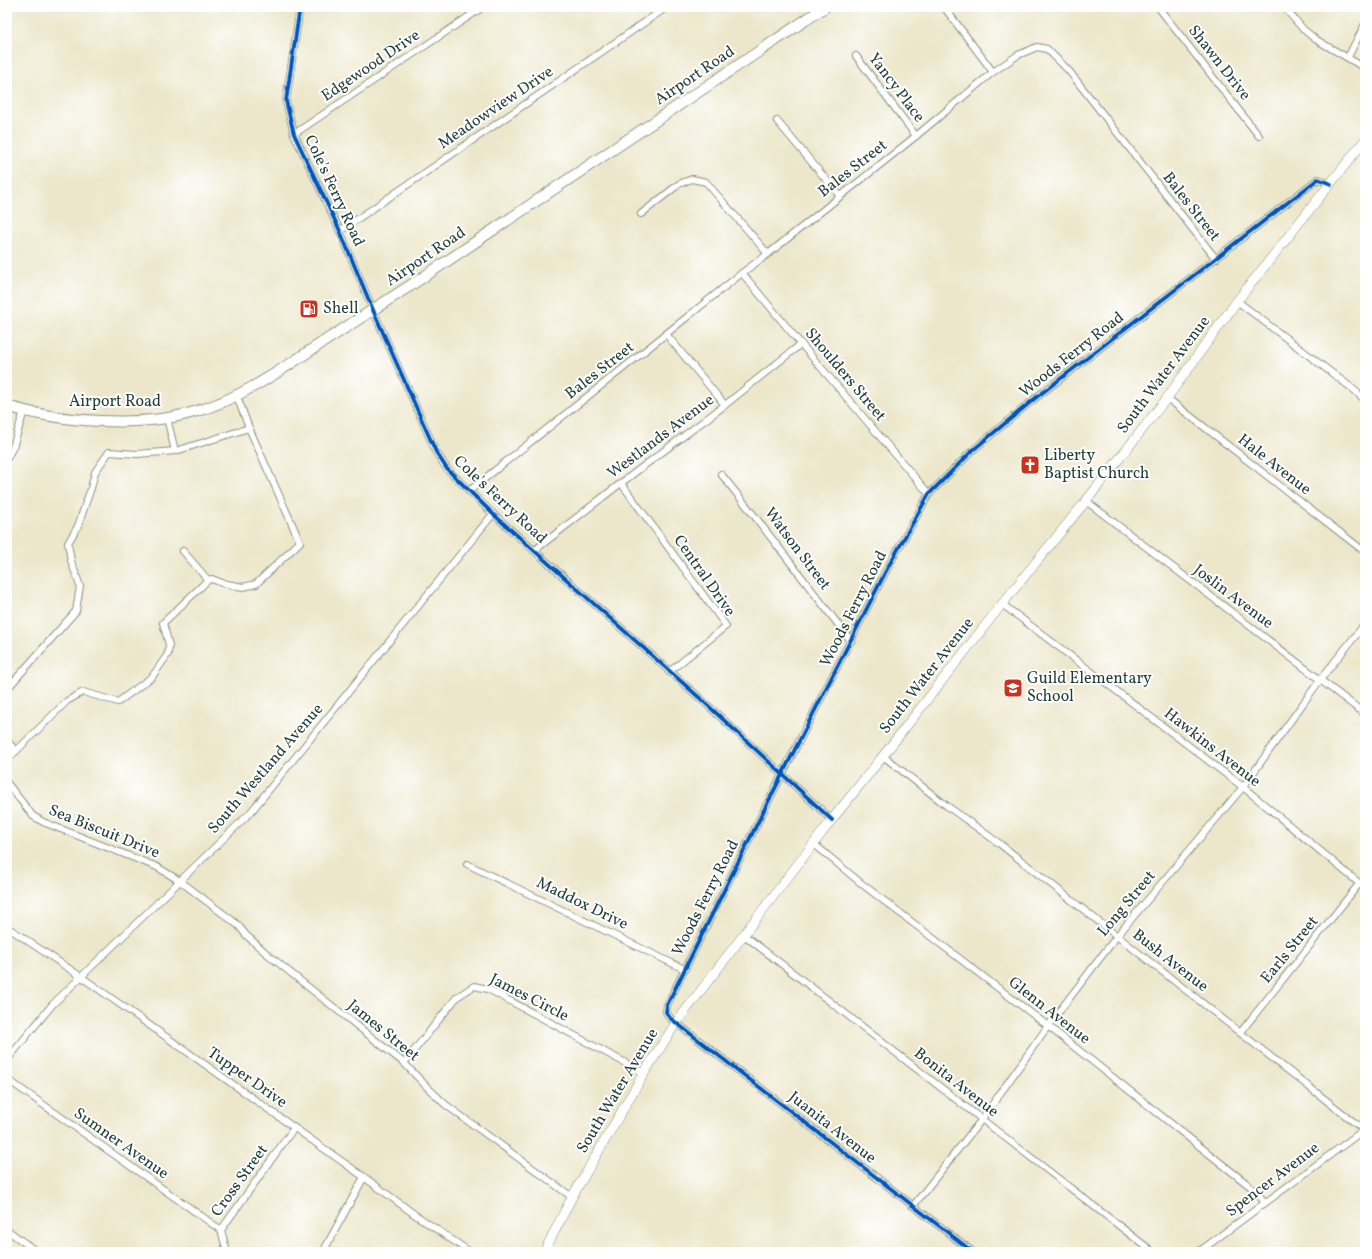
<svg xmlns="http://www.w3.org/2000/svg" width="1372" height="1259" font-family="Vollkorn,serif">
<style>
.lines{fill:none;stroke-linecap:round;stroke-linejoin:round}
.minor-casing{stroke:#869280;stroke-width:8}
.secondary-casing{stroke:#869280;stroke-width:10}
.trunk-casing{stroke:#869280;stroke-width:12}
.minor{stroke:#fff;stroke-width:6}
.secondary{stroke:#fff;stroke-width:9}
.trunk{stroke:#fff;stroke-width:10}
.cycleway-casing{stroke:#fff;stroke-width:6}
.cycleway{stroke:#0057b8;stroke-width:4}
.labels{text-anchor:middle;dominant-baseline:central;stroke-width:4;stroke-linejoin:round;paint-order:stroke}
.street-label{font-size:16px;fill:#1f3d34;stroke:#fff}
.poi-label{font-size:16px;fill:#1f3d34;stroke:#fff;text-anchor:start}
</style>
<rect width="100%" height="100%" fill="#fff"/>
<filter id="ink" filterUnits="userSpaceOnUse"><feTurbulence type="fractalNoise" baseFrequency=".025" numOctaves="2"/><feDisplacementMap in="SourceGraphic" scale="8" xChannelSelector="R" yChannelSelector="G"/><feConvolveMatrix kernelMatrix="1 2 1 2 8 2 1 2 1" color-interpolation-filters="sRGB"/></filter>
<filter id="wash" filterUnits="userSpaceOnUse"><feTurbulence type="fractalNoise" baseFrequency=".012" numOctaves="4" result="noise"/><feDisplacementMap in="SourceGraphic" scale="16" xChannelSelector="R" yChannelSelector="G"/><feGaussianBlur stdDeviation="0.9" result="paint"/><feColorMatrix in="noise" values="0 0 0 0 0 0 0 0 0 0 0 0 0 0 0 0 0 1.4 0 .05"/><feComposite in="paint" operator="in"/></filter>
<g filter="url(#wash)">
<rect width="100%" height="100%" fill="#ece7cb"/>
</g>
<g filter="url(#ink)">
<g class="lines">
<defs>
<g id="minor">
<polyline points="300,7 286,101 294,134 340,231 373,310 436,452 447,469 493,514 702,700 832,820"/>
<polyline points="944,7 993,72"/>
<polyline points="1158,7 1259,136"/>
<polyline points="1284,7 1303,29 1315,39 1365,68"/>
<polyline points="856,56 916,136"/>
<polyline points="1348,57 1365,24"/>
<polyline points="777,121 840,196"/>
<polyline points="294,134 483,7"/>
<polyline points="641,214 679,184 692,179 706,182 768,254"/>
<polyline points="340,231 667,7"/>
<polyline points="742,273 801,344 929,494"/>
<polyline points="1237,301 1353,389 1365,400"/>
<polyline points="666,334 725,405"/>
<polyline points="1167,398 1365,552"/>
<polyline points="167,418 175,451"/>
<polyline points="7,458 13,447 24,411"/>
<polyline points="721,474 749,509 851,641"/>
<polyline points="621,483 726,626 669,672"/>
<polyline points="469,491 666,334 742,273 768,254 916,136 993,72 1018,55 1037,47 1047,49 1069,71 1216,259"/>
<polyline points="1086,501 1365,714"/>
<polyline points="535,550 621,483 725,405 801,344"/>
<polyline points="183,551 208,580"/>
<polyline points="1002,604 1243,787 1365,888"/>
<polyline points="7,689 76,611 80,586 71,561 68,543 78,526 91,488 95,472 109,452 137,454 176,451 249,428"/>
<polyline points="7,741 16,751"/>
<polyline points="883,756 947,806 1000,844 1364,1130"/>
<polyline points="7,760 67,701 83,692 118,702 152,677 168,654 169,645 163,623 208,580 212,579 222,583 243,587 256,584 300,542 249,428 236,394"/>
<polyline points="7,783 33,816 43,822 157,867 180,881 238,925 246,935 266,953 312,990 404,1063 428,1088 446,1105 572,1197"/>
<polyline points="814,844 862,884 1048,1026 1256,1191 1265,1203"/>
<polyline points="467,864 684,969"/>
<polyline points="7,927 80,976 364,1177 414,1214 470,1252"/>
<polyline points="744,935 1153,1252"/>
<polyline points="1240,1033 1359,884"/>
<polyline points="7,1060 52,1005 250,813 493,514"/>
<polyline points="404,1063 457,997 474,986 488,989 644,1073"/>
<polyline points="7,1079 221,1230"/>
<polyline points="913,1206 982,1119 1048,1026 1117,936 1243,787 1320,680 1365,624"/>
<polyline points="7,1230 37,1252"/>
<polyline points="221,1230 294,1128"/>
<polyline points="221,1230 227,1252"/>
<polyline points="323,1252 364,1177"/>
<polyline points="973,1252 670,1018 666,1012 667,1005 763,812 888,567 929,494 973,450 1033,400 1318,179 1331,184"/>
<polyline points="1197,1252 1204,1248 1365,1129"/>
</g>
<polyline id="secondary" points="544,1252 572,1197 644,1073 676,1023 834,817 883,756 1002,604 1086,501 1167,398 1237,301 1365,140"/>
<path id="trunk" d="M7 406C59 422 141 428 194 412 237 400 277 373 314 348 351 324 388 300 425 276 558 186 691 97 825 7"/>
</defs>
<use href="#minor" class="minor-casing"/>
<use href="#secondary" class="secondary-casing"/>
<use href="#trunk" class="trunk-casing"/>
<use href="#minor" class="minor"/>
<use href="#secondary" class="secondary"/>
<use href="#trunk" class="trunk"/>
<defs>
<g id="cycleway">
<polyline points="300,7 286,101 294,134 340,231 373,310 436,452 447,469 493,514 702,700 832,820"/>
<polyline points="973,1252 670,1018 666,1012 667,1005 763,812 888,567 929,494 973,450 1033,400 1318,179 1331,184"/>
</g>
</defs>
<use href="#cycleway" class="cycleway-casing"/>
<use href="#cycleway" class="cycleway"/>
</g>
</g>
<defs>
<symbol id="fuel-square" viewBox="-11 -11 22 22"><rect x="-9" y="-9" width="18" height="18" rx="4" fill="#c8321e" stroke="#fff"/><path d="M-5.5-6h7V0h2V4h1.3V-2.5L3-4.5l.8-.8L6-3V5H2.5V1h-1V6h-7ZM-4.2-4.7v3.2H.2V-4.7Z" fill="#fff"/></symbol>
<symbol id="church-square" viewBox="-11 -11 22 22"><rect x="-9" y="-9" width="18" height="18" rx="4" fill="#c8321e" stroke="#fff"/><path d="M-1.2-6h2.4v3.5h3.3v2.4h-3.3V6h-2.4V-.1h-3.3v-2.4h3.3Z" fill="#fff"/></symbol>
<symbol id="school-square" viewBox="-11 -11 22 22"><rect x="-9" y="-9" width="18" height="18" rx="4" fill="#c8321e" stroke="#fff"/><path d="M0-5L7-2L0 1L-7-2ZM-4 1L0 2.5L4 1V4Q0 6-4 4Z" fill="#fff"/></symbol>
</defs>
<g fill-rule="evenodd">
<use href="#fuel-square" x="298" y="298" width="22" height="22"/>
<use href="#church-square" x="1019" y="454" width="22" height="22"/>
<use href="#school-square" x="1002" y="677" width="22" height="22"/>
</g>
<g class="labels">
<g class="street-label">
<text transform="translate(1219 63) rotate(52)">Shawn Drive</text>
<text transform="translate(371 66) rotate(-34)">Edgewood Drive</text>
<text transform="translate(695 76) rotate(-34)">Airport Road</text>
<text transform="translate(896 88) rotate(53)">Yancy Place</text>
<text transform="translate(496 108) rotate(-34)">Meadowview Drive</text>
<text transform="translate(853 169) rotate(-38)">Bales Street</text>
<text transform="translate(334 191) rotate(65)">Cole's Ferry Road</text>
<text transform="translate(1191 207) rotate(52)">Bales Street</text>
<text transform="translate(426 257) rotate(-34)">Airport Road</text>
<text transform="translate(1072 355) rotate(-38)">Woods Ferry Road</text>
<text transform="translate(600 371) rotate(-38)">Bales Street</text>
<text transform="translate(845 375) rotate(50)">Shoulders Street</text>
<text transform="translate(1164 375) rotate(-53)">South Water Avenue</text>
<text x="115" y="402">Airport Road</text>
<text transform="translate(661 437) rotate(-37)">Westlands Avenue</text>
<text transform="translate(1274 465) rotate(38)">Hale Avenue</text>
<text transform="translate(500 500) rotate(43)">Cole's Ferry Road</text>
<text transform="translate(797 549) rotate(53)">Watson Street</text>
<text transform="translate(704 576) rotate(55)">Central Drive</text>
<text transform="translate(1233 597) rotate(37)">Joslin Avenue</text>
<text transform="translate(854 609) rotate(-63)">Woods Ferry Road</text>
<text transform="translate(927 676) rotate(-52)">South Water Avenue</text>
<text transform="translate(1212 748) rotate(38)">Hawkins Avenue</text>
<text transform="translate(266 769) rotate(-49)">South Westland Avenue</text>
<text transform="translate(104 832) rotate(22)">Sea Biscuit Drive</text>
<text transform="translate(706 898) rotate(-63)">Woods Ferry Road</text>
<text transform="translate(582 904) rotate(26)">Maddox Drive</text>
<text transform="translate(1127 904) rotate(-50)">Long Street</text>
<text transform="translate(1290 950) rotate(-51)">Earls Street</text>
<text transform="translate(1170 961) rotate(38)">Bush Avenue</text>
<text transform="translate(529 998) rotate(27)">James Circle</text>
<text transform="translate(1049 1011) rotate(38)">Glenn Avenue</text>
<text transform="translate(383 1031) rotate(39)">James Street</text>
<text transform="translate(247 1078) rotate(35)">Tupper Drive</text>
<text transform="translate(956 1083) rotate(38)">Bonita Avenue</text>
<text transform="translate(618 1091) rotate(-59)">South Water Avenue</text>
<text transform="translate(832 1128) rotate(38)">Juanita Avenue</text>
<text transform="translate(121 1144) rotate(35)">Sumner Avenue</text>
<text transform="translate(1273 1180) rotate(-37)">Spencer Avenue</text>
<text transform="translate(240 1181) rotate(-54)">Cross Street</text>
</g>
<g class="poi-label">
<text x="323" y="309">Shell</text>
<text x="1044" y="456">Liberty<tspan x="1044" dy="18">Baptist Church</tspan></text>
<text x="1027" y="679">Guild Elementary<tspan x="1027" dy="18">School</tspan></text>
</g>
</g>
<rect width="1372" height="1259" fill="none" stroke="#fff" stroke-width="24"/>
</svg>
